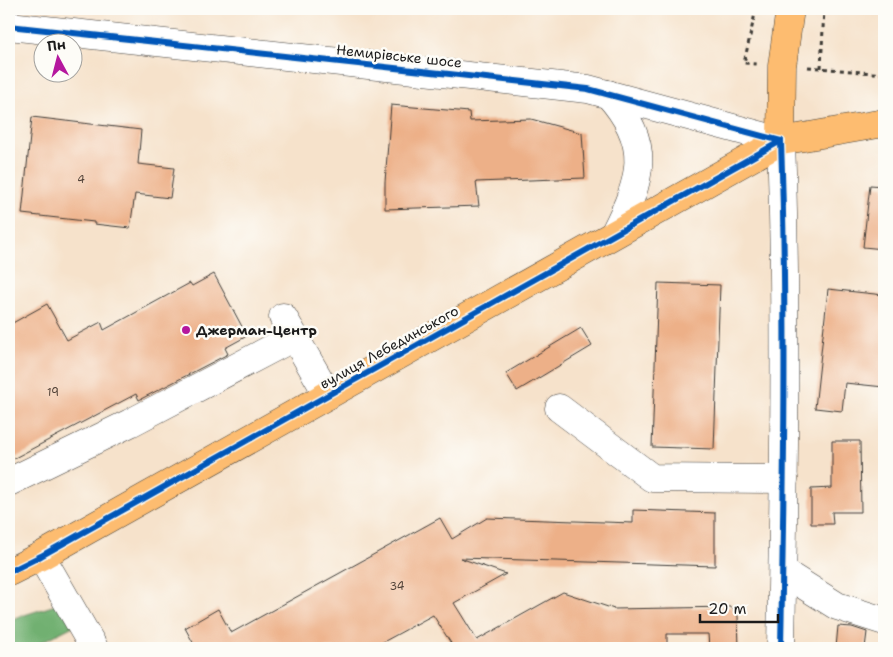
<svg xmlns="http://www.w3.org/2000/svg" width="893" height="657" font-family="'Shantell Sans',sans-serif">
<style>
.forest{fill:#71b071;stroke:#466646}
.building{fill:#edb088}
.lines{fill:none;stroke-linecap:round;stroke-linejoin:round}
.minor-casing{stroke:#3d3a36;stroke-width:29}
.major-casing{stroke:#3d3a36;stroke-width:29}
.path{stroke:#3d3a36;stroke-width:3;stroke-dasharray:4 4;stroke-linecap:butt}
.minor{stroke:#fff;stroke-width:28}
.major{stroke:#fdbc6f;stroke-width:28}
.cycleway-casing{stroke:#fdfcf7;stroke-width:9}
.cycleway{stroke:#0057b8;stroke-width:6}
.poi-dot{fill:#b5179e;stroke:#fdfcf7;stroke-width:2}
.labels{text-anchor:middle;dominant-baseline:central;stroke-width:5;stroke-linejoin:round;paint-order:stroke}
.number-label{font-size:11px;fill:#504137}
.street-label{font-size:14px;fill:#1c1c1c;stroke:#fdfcf7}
.poi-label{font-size:14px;font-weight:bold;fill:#1c1c1c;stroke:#fdfcf7;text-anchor:start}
</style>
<rect width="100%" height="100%" fill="#fdfcf7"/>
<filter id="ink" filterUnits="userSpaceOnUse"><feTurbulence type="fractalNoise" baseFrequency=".02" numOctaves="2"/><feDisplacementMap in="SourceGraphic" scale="10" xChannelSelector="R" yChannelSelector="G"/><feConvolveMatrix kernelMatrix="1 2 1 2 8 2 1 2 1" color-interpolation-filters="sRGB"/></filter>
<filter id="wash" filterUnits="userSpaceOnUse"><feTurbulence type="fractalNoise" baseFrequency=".0096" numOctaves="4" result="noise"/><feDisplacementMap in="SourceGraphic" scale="20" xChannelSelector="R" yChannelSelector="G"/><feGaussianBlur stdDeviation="1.12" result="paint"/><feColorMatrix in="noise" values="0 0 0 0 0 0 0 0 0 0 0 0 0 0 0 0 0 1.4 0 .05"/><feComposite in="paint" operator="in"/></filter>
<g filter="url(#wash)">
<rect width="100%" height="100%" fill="#f6e2cb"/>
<polygon class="forest" points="71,600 83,621 30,648 9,648 9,620"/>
<g id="blocks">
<g class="building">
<polygon points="391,105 469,112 470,121 531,119 582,133 585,178 476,182 479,206 385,209 385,182"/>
<polygon points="32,117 141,130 138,164 174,168 170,198 135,194 130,228 94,224 94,222 22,214"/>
<polygon points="870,185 884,186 884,249 863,247"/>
<polygon points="214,274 247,336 225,348 228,354 139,400 136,394 9,461 9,325 47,304 67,340 101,322 104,330 190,283 192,286"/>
<polygon points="658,283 720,285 714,449 652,447"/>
<polygon points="828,289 884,295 884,387 845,383 842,411 815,408"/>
<polygon points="581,328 592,346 517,391 506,373"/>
<polygon points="832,441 860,441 861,512 832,512 833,524 811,524 811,489 832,488"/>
<polygon points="633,510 715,513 715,566 460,558 506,574 454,603 477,640 563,592 614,609 731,607 738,616 739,648 709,648 708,634 667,634 667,648 454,648 433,615 372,648 196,648 185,628 218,609 231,633 440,518 452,539 487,518 633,523"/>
<polygon points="838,626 852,627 867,632 865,648 836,648"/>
</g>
</g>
</g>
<g filter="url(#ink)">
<use href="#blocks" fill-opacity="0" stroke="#3d3a36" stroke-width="1"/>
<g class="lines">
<defs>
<g id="minor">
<path d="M9 26 588 89 781 141C787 310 784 479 781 648"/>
<path d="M608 94C653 144 642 179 614 234"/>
<polyline points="283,317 328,395"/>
<polyline points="559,408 652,478 784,479"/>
<polyline points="9,482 130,423 294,337"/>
<polyline points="41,556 94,648"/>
<polyline points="783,572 837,606 884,621"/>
</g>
<g id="major">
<polyline points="781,141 782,66 790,9"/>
<polyline points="9,572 41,556 781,141 884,123"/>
</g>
</defs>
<use href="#minor" class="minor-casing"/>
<use href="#major" class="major-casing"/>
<g class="path">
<polyline points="756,9 744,63 757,64"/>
<polyline points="808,67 884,74"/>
<polyline points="821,68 824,9"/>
</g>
<use href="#minor" class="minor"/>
<use href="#major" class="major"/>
<defs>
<g id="cycleway">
<polyline points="9,26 588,89 781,141"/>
<path d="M781 141C787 310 784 479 781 648"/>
<polyline points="9,572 41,556 781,141"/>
</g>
</defs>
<use href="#cycleway" class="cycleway-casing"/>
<use href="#cycleway" class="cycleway"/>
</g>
</g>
<circle class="poi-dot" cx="186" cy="330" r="5"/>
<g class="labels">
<g class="number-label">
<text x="81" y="179">4</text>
<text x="53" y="392">19</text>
<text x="397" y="586">34</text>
</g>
<g class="street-label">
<text transform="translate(399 56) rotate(6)">Немирівське шосе</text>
<text transform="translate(389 347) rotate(-29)">вулиця Лебединського</text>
</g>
<g class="poi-label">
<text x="196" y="330">Джерман-Центр</text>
</g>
</g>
<rect width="893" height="657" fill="none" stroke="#fdfcf7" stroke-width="30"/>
<g transform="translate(58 58) rotate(353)"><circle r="24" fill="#fdfcf7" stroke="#a3a29f"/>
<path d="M0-4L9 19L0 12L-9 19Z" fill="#b5179e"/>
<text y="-8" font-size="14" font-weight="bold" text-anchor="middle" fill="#1c1c1c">Пн</text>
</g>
<path d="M700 614v8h78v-8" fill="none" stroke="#1c1c1c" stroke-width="2.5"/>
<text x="708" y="614" font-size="15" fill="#1c1c1c" stroke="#fdfcf7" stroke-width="4" paint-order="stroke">20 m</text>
</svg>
